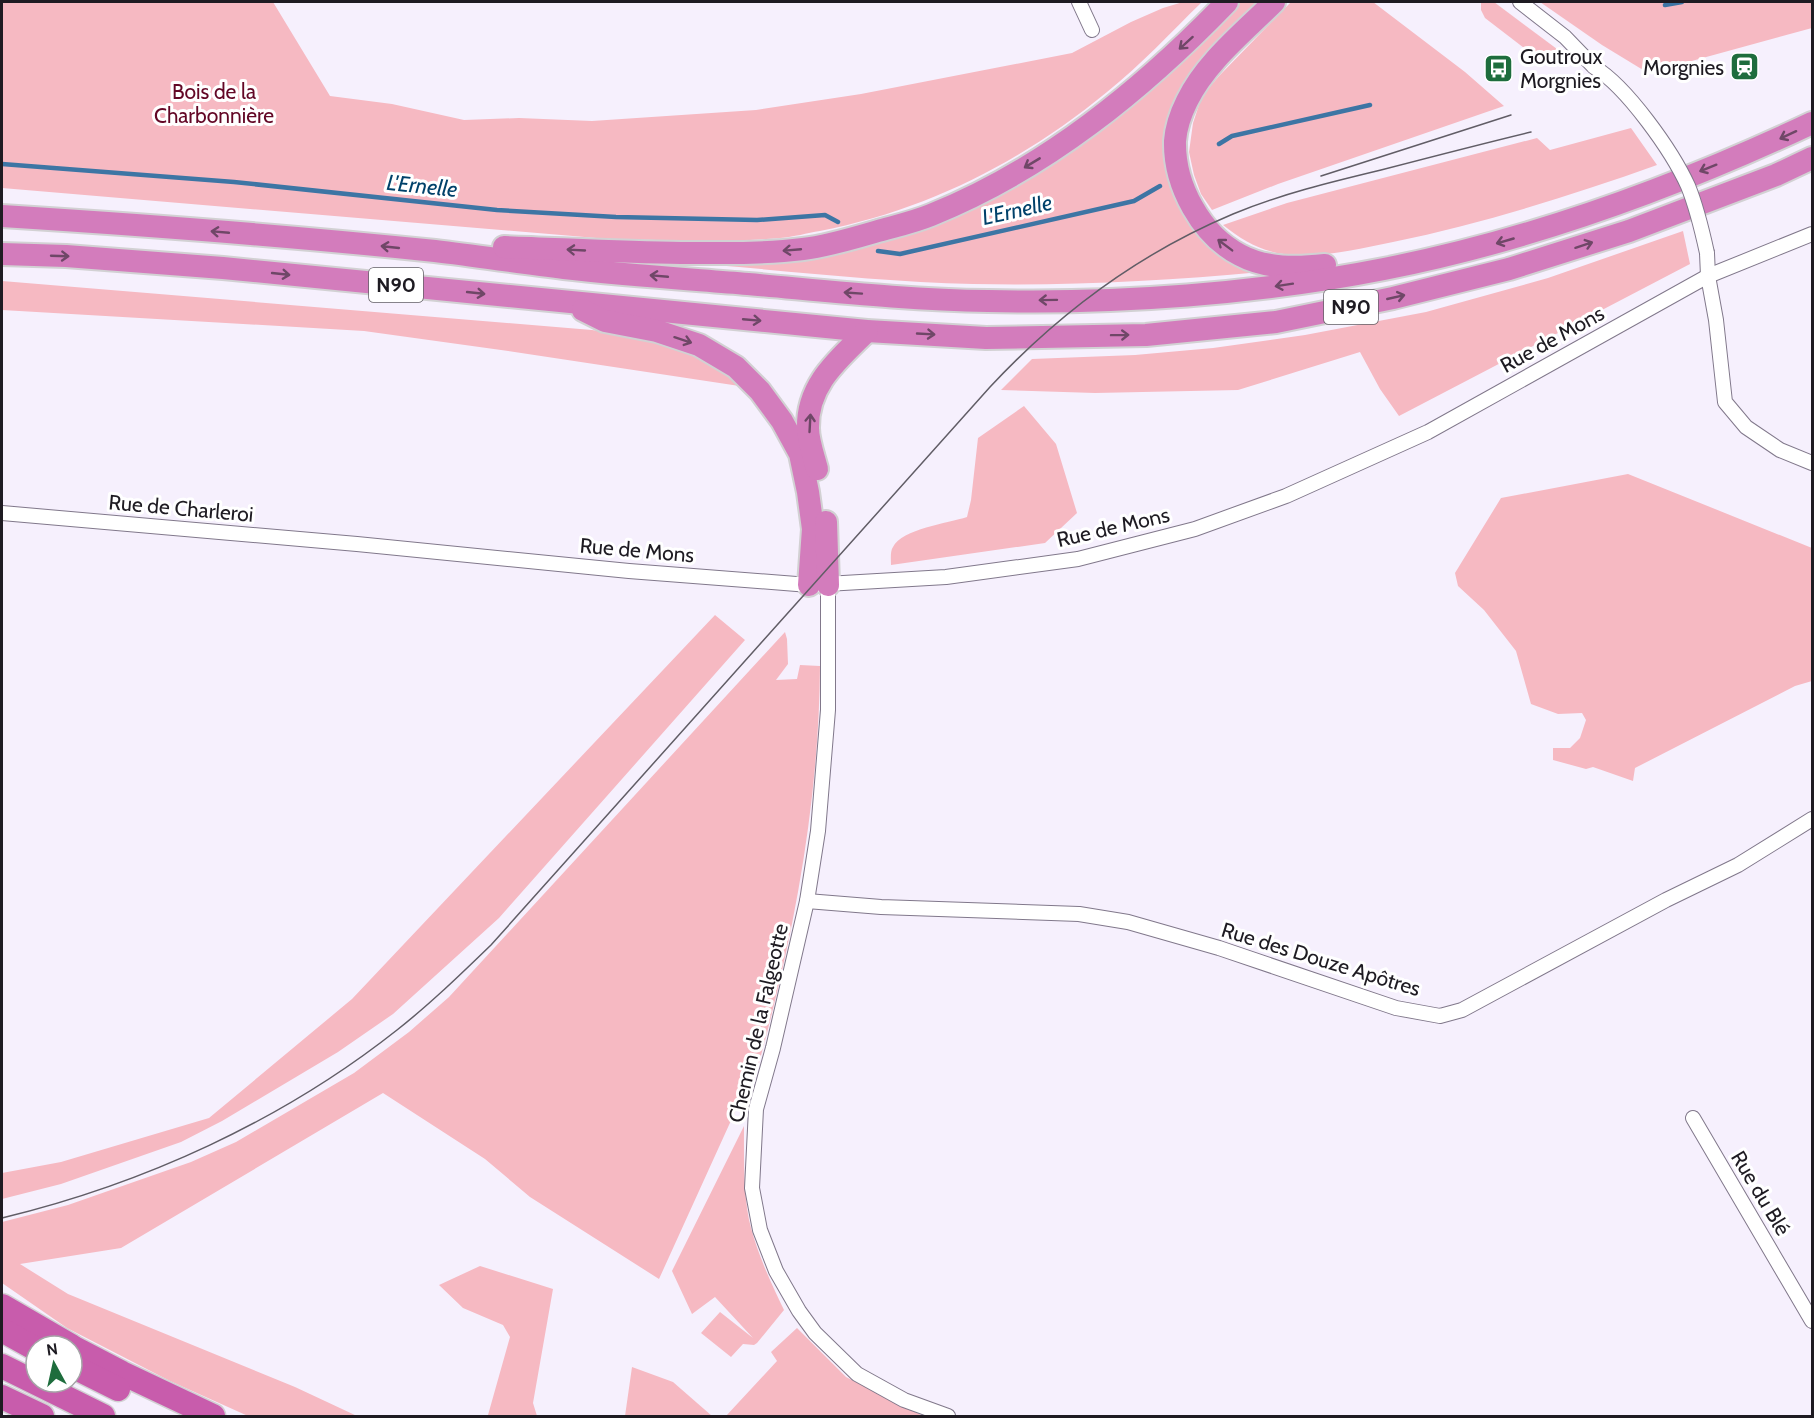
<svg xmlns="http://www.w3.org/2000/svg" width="1814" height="1418" font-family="Cabin,sans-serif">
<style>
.green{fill:#f6b9c2}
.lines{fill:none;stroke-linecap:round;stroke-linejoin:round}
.stream{stroke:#3d75a4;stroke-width:4.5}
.minor-casing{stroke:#81788b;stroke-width:16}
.trunk-casing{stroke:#d2d1d3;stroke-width:26}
.motorway-casing{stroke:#d2d1d3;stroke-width:27}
.minor{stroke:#fff;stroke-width:14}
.trunk{stroke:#d37cbc;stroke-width:22}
.motorway{stroke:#c85cac;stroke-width:24}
.tram{stroke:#615d66;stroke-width:1.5}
.minor-bridge-casing{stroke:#81788b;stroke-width:16;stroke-linecap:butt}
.minor-bridge{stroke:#fff;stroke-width:14}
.oneway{stroke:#6f4767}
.labels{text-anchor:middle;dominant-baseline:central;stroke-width:6;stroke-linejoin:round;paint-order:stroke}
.shield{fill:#fff;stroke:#625f64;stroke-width:1.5}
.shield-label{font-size:20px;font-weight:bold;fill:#1e1b22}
.poi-label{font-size:21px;fill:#1e1b22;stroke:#fff;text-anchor:start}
.park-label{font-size:21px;fill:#630726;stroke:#fff}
.street-label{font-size:21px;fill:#1e1b22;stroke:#fff}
.water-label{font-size:22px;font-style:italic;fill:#00416a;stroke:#fff}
</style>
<rect width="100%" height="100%" fill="#f6f0fd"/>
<g class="green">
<path d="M2 2H273L330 96 392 104 464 120 519 118 592 121 756 110 861 94 1072 53 1131 22 1163 8 1183 2H1202C1171 32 1141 65 1107 92 1023 161 928 210 820 231 807 233 794 237 780 238 723 243 665 240 608 239L2 188Z"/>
<path d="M1236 2H1263L1194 74 1171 170 1261 272C1165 281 1069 286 973 284 887 282 800 272 714 265V262L972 206Z"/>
<polygon points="1291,2 1373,2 1465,72 1504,106 1278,184 1212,210 1201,194 1194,175 1189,152 1193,123 1202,96 1219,76"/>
<polygon points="1481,2 1494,2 1561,52 1562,57 1551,64 1541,61 1485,18 1481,10"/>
<polygon points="1540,2 1812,2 1812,28 1648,73 1602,45"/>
<path d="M1631 128 1657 165C1570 196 1484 223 1393 242 1357 249 1321 259 1284 254 1260 251 1242 240 1223 225L1287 203 1537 138 1550 150Z"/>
<polygon points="1683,231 1690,264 1399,416 1380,389 1360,352 1238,390 1095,393 1001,390 1032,359 1135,355 1213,348 1305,335 1426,312 1548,278"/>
<polygon points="2,281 592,330 654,340 715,365 746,387 501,350 364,331 2,310"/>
<path d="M1024 406 1056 444 1077 513 1045 543 891 565C891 560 890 551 893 547 902 529 948 523 967 517L971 500 978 438Z"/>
<polygon points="1628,474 1812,548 1812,681 1795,686 1635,768 1633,781 1593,767 1586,769 1553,760 1553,748 1570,748 1580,738 1586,720 1582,713 1558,714 1531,704 1516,651 1484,610 1458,586 1455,573 1501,498"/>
<polygon points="715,615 745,640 499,918 393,1014 338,1052 222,1121 181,1142 61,1184 2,1199 2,1173 61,1162 209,1118 352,999"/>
<path d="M785 632 787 639 788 664 776 680 797 679 800 665 820 666C819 809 791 951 752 1088L739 1103 659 1279 530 1197 485 1159 383 1093 121 1248 20 1264 68 1294 295 1387 357 1416H248L170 1381 67 1328 2 1283V1222L68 1205 191 1162 236 1142 354 1073 409 1032 449 997Z"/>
<path d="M744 1126C744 1157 743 1198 751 1228 759 1257 771 1283 784 1310L757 1343 754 1345 743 1344 731 1357 701 1333 720 1312 753 1338 715 1297 692 1314 672 1271Z"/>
<polygon points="480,1266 553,1289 533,1403 537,1416 488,1415 510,1337 503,1325 463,1308 439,1285"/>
<polygon points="797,1328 846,1377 923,1416 726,1416 777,1361 771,1352"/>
<polygon points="632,1367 673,1382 712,1416 625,1416"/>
</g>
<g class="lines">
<g class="stream">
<polyline points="1665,5 1682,2"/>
<polyline points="1219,144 1232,136 1370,105"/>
<polyline points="2,164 234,182 497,210 616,217 757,220 825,215 838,222"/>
<polyline points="878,251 900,254 1134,201 1160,186"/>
</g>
<defs>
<g id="minor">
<polyline points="1079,2 1092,30"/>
<polyline points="1520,2 1565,37 1594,67"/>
<polyline points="1707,253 1708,276 1716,320 1725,402 1746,427 1780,450 1812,463"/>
<polyline points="2,513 357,544 629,571 809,585 946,577 1078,559 1195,529 1286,496 1428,432 1708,276 1812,234"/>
<polyline points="828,585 828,710 818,831 807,901 773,1048 756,1109 752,1188 760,1230 776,1271 799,1311 815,1333 857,1374 904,1400 948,1416"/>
<polyline points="807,901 881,907 1079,914 1128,922 1219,948 1396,1008 1440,1016 1462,1010 1666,900 1738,865 1812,819"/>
<polyline points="1693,1118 1812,1321"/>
</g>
<g id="trunk">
<path d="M1274 2C1244 32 1206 62 1187 101 1181 113 1176 128 1175 141 1174 185 1201 235 1240 255 1266 269 1297 268 1325 265"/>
<path d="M2 216C146 225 291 236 435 251 478 256 521 263 564 268 625 275 687 279 748 284 828 291 908 300 988 301 1117 304 1258 294 1384 269 1532 240 1676 187 1812 123"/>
<path d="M504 247C563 249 622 252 681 253 722 253 763 254 803 249 828 246 854 238 878 231 896 226 914 222 931 215 1045 169 1142 90 1227 2"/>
<polyline points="2,254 66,256 223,268 867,331 986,338 1146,335 1276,322 1393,298 1509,269 1629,231 1776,175 1812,158"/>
<polyline points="583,310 605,321 657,331 699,345 736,367 760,391 782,421 800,454 808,492 813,529 809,585"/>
<path d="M817 469C814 457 808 441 808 428 807 384 839 359 867 331"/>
<polyline points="826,522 828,585"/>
</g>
<g id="motorway">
<polyline points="2,1306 71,1346"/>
<polyline points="2,1330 36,1349"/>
<polyline points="72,1347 122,1373 213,1416"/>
<polyline points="2,1366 103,1416"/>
<polyline points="72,1366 118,1389"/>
<polyline points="2,1397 42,1416"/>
</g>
</defs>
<use href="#minor" class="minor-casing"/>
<use href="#trunk" class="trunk-casing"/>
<use href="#motorway" class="motorway-casing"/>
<use href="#minor" class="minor"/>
<use href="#trunk" class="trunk"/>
<use href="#motorway" class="motorway"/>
<g class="tram">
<polyline points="1321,176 1511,115"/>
<path d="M2 1218C143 1184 282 1121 397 1030 430 1004 460 975 491 945L990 387C1059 313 1140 253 1233 214 1281 194 1331 182 1381 170 1431 157 1481 144 1531 132"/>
</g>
<defs>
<path id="minor-bridge" d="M1594 67C1627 87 1672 151 1688 186 1697 208 1702 230 1707 253"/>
</defs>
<use href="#minor-bridge" class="minor-bridge-casing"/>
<use href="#minor-bridge" class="minor-bridge"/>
</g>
<defs><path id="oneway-shaft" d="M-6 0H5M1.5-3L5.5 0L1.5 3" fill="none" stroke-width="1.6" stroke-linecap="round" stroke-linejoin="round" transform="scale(1.5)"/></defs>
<g class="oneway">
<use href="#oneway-shaft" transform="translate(1186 43) rotate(138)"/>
<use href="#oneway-shaft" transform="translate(1788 135) rotate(155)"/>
<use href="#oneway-shaft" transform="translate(1032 163) rotate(149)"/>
<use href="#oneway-shaft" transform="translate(1708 168) rotate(158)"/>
<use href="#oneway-shaft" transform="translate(220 232) rotate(-175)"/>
<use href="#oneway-shaft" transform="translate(1505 241) rotate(164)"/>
<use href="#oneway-shaft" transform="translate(1225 245) rotate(-143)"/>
<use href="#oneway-shaft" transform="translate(1584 245) rotate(-18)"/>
<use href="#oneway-shaft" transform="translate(390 247) rotate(-174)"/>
<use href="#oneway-shaft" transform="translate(576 250) rotate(-177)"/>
<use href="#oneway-shaft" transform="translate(792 250) rotate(175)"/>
<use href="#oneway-shaft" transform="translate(60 256) rotate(2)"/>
<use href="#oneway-shaft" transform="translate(281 274) rotate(6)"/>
<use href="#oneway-shaft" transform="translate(659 276) rotate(-175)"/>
<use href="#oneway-shaft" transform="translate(1284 285) rotate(171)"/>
<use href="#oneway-shaft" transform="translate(476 293) rotate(6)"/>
<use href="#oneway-shaft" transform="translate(853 293) rotate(-176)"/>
<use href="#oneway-shaft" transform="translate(1396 297) rotate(-13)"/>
<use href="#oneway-shaft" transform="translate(1048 300) rotate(179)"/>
<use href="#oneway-shaft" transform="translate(752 320) rotate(5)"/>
<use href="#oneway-shaft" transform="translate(926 334) rotate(3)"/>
<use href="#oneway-shaft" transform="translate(1120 335) rotate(-1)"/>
<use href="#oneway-shaft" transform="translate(683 340) rotate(18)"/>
<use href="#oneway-shaft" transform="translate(810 423) rotate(-87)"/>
</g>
<defs>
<symbol id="station-square" viewBox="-11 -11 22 22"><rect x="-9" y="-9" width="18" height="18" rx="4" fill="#1e6d3d" stroke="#fff"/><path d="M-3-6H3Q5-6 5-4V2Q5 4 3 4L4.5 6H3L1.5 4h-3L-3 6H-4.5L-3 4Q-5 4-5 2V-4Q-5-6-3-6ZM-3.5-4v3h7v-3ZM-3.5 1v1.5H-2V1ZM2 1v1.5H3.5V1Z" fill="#fff"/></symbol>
<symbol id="bus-square" viewBox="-11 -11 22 22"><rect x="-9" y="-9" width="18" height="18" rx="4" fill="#1e6d3d" stroke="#fff"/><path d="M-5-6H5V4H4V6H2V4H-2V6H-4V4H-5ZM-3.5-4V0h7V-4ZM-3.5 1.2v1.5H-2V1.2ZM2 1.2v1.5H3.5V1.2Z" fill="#fff"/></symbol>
</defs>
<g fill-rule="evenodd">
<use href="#station-square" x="1728" y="50" width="33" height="33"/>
<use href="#bus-square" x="1482" y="52" width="33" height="33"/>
</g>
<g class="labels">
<g class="shield">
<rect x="369" y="268" width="54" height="34" rx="4.5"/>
<rect x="1324" y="290" width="54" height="34" rx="4.5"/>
</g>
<g class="shield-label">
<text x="396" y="285">N90</text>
<text x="1351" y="307">N90</text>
</g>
<g class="poi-label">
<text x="1520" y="56">Goutroux<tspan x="1520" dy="24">Morgnies</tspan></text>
<text x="1724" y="67" text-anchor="end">Morgnies</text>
</g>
<g class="park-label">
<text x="214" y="91">Bois de la<tspan x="214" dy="24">Charbonnière</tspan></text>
</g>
<g class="street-label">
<text transform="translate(1552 339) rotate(-29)">Rue de Mons</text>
<text transform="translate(181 508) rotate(5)">Rue de Charleroi</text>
<text transform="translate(1113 527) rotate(-13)">Rue de Mons</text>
<text transform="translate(637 550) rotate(5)">Rue de Mons</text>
<text transform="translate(1321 959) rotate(17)">Rue des Douze Apôtres</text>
<text transform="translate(758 1023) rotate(-77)">Chemin de la Falgeotte</text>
<text transform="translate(1761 1193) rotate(59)">Rue du Blé</text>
</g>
<g class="water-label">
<text transform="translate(422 186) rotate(6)">L'Ernelle</text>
<text transform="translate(1017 210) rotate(-13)">L'Ernelle</text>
</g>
</g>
<rect width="1814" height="1418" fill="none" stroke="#1e1b22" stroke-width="6"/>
<g transform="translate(54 1364) rotate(352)"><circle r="28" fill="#ffffff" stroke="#a5a4a7" stroke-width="1.5"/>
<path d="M0-4.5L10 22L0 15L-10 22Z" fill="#1e6d3d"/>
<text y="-9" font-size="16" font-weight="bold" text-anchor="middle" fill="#1e1b22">N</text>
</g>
</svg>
